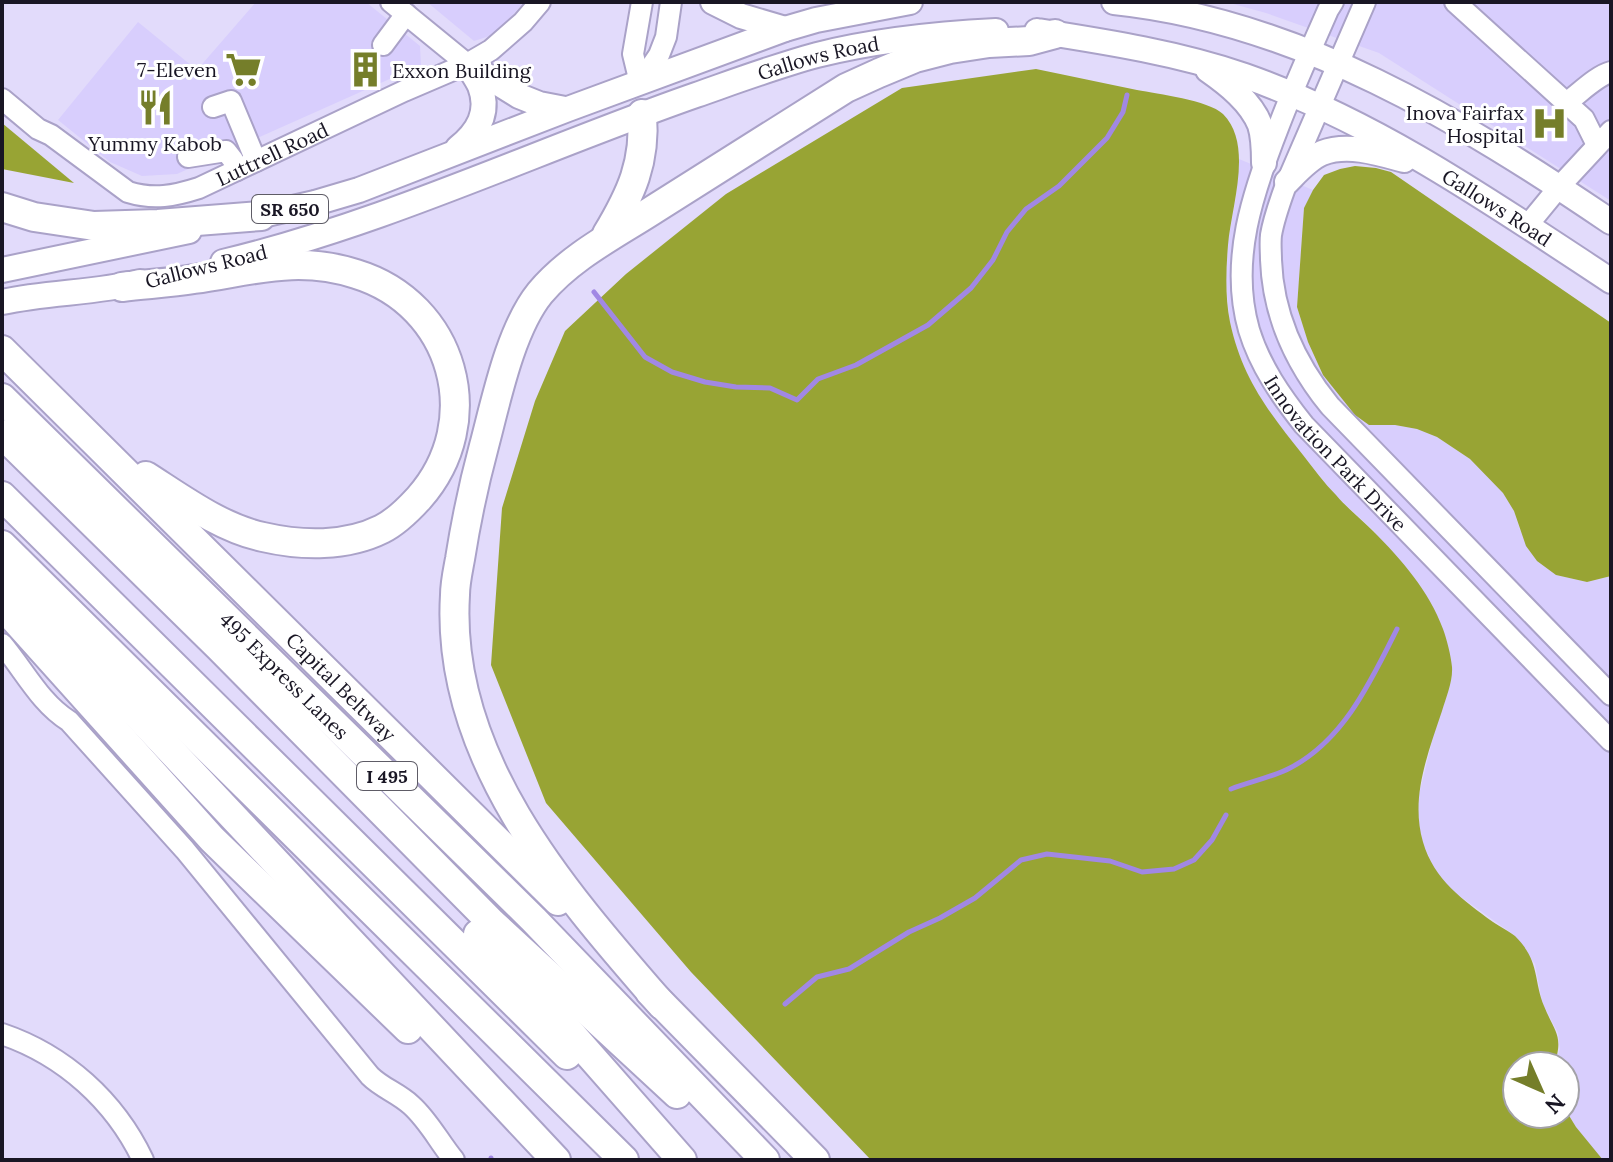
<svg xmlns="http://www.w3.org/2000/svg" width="1613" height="1162" font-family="Lora,serif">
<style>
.built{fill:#d8cefd}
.forest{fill:#98a434}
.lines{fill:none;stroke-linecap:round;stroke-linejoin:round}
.stream{stroke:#a188e4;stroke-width:5}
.minor-casing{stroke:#aaa2c8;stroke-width:24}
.major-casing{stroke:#aaa2c8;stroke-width:28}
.highway-casing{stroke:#aaa2c8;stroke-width:32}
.minor{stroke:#fff;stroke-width:20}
.major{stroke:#fff;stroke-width:24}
.highway{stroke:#fff;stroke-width:28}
.labels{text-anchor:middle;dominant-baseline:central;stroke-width:6;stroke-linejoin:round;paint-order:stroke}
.shield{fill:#fff;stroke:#5e5c66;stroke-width:2}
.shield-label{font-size:18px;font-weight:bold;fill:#191624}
.street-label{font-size:20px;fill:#191624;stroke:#fff}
.poi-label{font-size:20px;fill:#191624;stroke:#fff;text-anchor:end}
</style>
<rect width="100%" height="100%" fill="#e2dbfb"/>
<g class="built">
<polygon points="256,2 366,2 420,46 421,65 177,174 142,176 110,162 58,120 138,22 197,70"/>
<polygon points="427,2 524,2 496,34 474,41"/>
<polygon points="1226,2 1611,2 1611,201 1379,53 1266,13"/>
<polygon points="1239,159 1313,190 1304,208 1297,307 1308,342 1323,375 1369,425 1395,425 1417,429 1437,437 1470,459 1503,492 1514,511 1520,530 1556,575 1587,582 1611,576 1611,1160 1603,1160 1599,1156 1576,1127 1565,1109 1565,1066 1554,1066 1560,1049 1558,1033 1542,1002 1535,964 1514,935 1447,887 1434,868 1424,846 1418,824 1418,799 1434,733 1447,695 1452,668 1374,531 1335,495 1273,418 1254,388 1237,351 1229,318 1226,282 1228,241 1236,197"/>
</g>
<g class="forest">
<path d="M1036 69C1070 76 1103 83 1137 90 1158 94 1208 100 1223 114 1254 145 1231 207 1228 245 1226 270 1225 297 1230 322 1242 378 1268 411 1303 455 1314 469 1324 483 1336 495 1347 508 1361 519 1373 531 1402 560 1429 591 1443 629 1447 640 1451 656 1452 667 1453 681 1446 698 1442 711 1428 753 1410 798 1423 842 1434 880 1463 900 1493 922 1500 927 1509 931 1515 936 1540 961 1533 978 1544 1006 1555 1033 1564 1035 1554 1066H1517V1114H1565V1109L1576 1127 1603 1160H871L691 972 546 803 491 665 502 508 535 401 565 331 626 274 726 194 902 88Z"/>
<polygon points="2,123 74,183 2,169"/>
<polygon points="1355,166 1376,168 1391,172 1611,323 1611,576 1587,582 1556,575 1537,561 1526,546 1514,511 1503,493 1470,459 1437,437 1417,429 1395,425 1369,425 1355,415 1323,375 1308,342 1297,307 1304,208 1313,190 1324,175 1340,169"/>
</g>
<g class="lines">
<g class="stream">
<polyline points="594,292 645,357 672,372 705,382 736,387 770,388 797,400 818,379 856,365 928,325 971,288 993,260 1007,232 1026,209 1059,186 1107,138 1123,112 1127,95"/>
<path d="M1231 789C1249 782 1273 777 1290 768 1344 740 1371 681 1397 629"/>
<polyline points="785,1004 817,977 849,969 909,932 940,918 975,898 1021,860 1047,854 1110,861 1142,872 1174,869 1194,860 1212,840 1226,815"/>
<polyline points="491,1158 491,1160"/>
</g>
<defs>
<g id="minor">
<polyline points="391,2 467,64"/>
<path id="s1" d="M1333 2 1328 10C1311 49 1293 88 1278 128 1253 192 1229 261 1249 330 1260 366 1281 396 1304 425L1611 741"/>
<path d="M1365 2 1287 182C1281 199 1274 217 1271 235 1270 243 1271 252 1271 260 1273 316 1295 363 1330 406L1611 695"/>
<polyline points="1455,2 1584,119 1597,145"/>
<polyline points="383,45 406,14"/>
<polyline points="640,83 659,55 666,37 671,2"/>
<polyline points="640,83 633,54 642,2"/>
<path id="s2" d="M2 99 38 129 51 135 128 192C154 200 174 196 199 188L404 91 467 64 491 50 523 22 540 2"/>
<path d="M1566 103C1580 93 1596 76 1611 72"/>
<polyline points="213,107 231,101 256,161"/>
<polyline points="188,157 226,151 233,160 237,170"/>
<polyline points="1527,226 1559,187 1611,131"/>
<path d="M2 644C24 670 40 703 69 721L185 850 370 1076C382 1088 398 1093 411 1105 429 1121 439 1142 454 1160"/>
<path d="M2 1034C64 1055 115 1101 143 1160"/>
</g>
<g id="major">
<polyline points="713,2 741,16 785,29"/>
<path d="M1114 2C1298 21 1462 121 1611 222"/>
<path id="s3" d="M1037 31C1107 42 1178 53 1245 76 1378 123 1494 204 1611 281"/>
<polyline points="469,65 519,96 539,104 565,109"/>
<path d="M1208 70C1228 84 1251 102 1260 125 1264 137 1264 150 1264 163"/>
<path d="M458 148C478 132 490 112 480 86 477 79 471 71 467 64"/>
<path d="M1287 182C1297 172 1308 159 1322 153 1348 143 1379 153 1404 160"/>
<polyline points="245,219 315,203 359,190 568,109 785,29 816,20 910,2"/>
<path id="s4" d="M223 262C386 223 538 150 696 95 736 81 776 66 817 55 876 40 936 34 996 31"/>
<polyline points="2,270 189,231"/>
<path d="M2 302C48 292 95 293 140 282"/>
</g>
<g id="highway">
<polyline points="2,207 34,217 94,226 158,224 261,216"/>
<path d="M607 234C631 194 646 162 642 114"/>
<path d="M122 287C146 284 170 283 194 279 252 271 297 255 356 274 454 304 487 421 419 498 409 509 396 522 382 529 346 547 302 546 263 537 221 528 182 499 146 476"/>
<path id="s5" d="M2 350 558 901"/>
<path id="s6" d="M2 398 534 920 765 1160"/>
<polyline points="2,434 219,647 492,923 677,1094"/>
<polyline points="2,496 567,1055"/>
<polyline points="2,545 624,1160"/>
<polyline points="2,571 556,1160"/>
<polyline points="2,605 212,839 408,1029"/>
<polyline points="478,934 537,995 682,1160"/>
<polyline points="650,992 815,1160"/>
<path d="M662 1005C562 890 445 757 455 595 455 583 458 570 460 559 466 521 474 483 484 446 496 401 510 330 540 293 571 256 616 234 656 208 720 168 783 128 846 88L879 73 915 58 950 49 989 43 1029 41 1055 34"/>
</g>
</defs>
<use href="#minor" class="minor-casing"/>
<use href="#major" class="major-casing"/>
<use href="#highway" class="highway-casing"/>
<use href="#minor" class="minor"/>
<use href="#major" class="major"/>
<use href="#highway" class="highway"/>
</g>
<defs>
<symbol id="supermarket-bare" viewBox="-9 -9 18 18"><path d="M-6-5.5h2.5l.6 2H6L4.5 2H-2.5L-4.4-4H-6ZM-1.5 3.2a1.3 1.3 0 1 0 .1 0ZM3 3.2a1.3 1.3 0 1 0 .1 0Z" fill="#757e2a" stroke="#fff" stroke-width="2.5" paint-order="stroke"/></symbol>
<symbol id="building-bare" viewBox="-9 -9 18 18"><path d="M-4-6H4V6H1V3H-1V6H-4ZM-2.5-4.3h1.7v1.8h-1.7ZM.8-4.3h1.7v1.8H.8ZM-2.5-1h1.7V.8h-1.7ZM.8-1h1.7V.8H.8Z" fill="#757e2a" stroke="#fff" stroke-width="2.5" paint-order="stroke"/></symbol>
<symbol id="restaurant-bare" viewBox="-9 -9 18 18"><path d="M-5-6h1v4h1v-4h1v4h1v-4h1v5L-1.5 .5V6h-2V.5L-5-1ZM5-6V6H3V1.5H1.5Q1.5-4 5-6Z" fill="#757e2a" stroke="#fff" stroke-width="2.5" paint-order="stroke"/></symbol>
<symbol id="hospital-bare" viewBox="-9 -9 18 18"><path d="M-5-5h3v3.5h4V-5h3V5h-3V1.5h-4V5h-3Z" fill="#757e2a" stroke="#fff" stroke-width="2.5" paint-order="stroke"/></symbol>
</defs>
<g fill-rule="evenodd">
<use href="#supermarket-bare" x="218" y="44" width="51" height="51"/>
<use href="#building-bare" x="340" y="44" width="51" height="51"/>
<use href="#restaurant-bare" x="130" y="82" width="51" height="51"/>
<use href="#hospital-bare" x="1524" y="98" width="51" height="51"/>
</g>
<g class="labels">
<g class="shield">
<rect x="252" y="195" width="76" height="28" rx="6"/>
<rect x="357" y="762" width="60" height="28" rx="6"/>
</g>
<g class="shield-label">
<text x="290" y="209">SR 650</text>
<text x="387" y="776">I 495</text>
</g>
<g class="street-label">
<text stroke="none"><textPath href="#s4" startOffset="630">Gallows Road</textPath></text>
<text stroke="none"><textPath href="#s2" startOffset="310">Luttrell Road</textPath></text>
<text stroke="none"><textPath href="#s3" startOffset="498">Gallows Road</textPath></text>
<text transform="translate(206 266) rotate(-14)">Gallows Road</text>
<text stroke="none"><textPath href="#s1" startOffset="498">Innovation Park Drive</textPath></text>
<text stroke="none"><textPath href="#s6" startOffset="396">495 Express Lanes</textPath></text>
<text stroke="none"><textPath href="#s5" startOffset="478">Capital Beltway</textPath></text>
</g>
<g class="poi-label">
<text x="217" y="69">7-Eleven</text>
<text x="392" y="70" text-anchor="start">Exxon Building</text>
<text x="1524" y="112">Inova Fairfax<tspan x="1524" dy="23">Hospital</tspan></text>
<text x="155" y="143" text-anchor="middle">Yummy Kabob</text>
</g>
</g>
<rect width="1613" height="1162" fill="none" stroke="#191624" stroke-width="8"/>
<g transform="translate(1541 1090) rotate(135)"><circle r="38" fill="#ffffff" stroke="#a3a2a7" stroke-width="2"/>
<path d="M0-6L14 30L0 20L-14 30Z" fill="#757e2a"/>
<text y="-12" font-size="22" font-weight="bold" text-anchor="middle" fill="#191624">N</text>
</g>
</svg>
